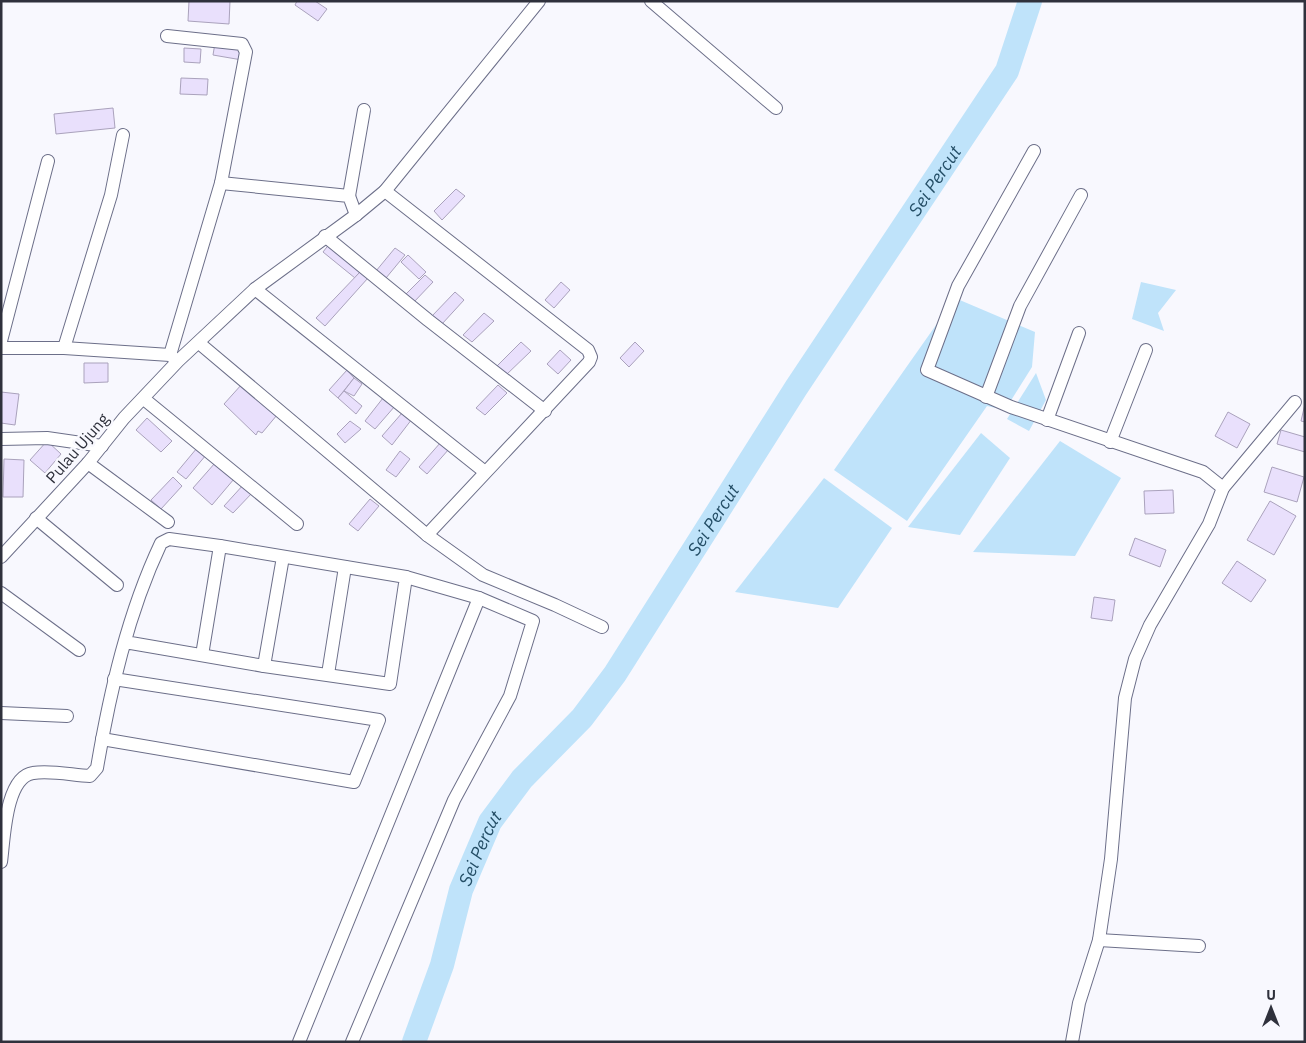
<svg xmlns="http://www.w3.org/2000/svg" width="1306" height="1043" font-family="'IBM Plex Sans',sans-serif">
<style>
.water{fill:#bfe3fa}
.lines{fill:none;stroke-linecap:round;stroke-linejoin:round}
.river{stroke:#bfe3fa;stroke-width:24}
.building{fill:#e9e0fc;stroke:#aaa2bc}
.minor-casing{stroke:#6c6f89;stroke-width:14}
.minor{stroke:#fff;stroke-width:12}
.labels{text-anchor:middle;dominant-baseline:central;stroke-width:5;stroke-linejoin:round;paint-order:stroke}
.street-label{font-size:16px;fill:#2f313c;stroke:#f8f8fe}
.water-label{font-size:18px;font-style:italic;fill:#244e66;stroke:#f8f8fe}
</style>
<rect width="100%" height="100%" fill="#f8f8fe"/>
<g class="water">
<polygon points="1141,282 1176,290 1158,313 1164,331 1132,319"/>
<polygon points="955,298 1035,332 1032,367 1005,410 987,406 907,521 834,470"/>
<polygon points="1036,373 1046,400 1029,431 1007,419"/>
<polygon points="981,433 1010,458 960,535 908,527"/>
<polygon points="1060,441 1121,478 1075,556 973,552"/>
<polygon points="824,478 892,528 838,608 735,592"/>
</g>
<g class="lines">
<path class="river" id="s1" d="M414 1042 442 965 461 890 490 822 522 779 582 718 615 674 796 388 1007 71 1030 1"/>
</g>
<g class="building">
<polygon points="189,1 230,1 229,24 188,21"/>
<polygon points="297,1 315,1 327,9 318,21 295,5"/>
<polygon points="215,43 245,49 242,60 213,55"/>
<polygon points="184,48 201,49 200,63 184,62"/>
<polygon points="181,78 208,79 207,95 180,94"/>
<polygon points="113,108 115,128 56,134 54,114"/>
<polygon points="456,189 465,196 442,220 434,211"/>
<polygon points="330,243 362,269 355,278 323,252"/>
<polygon points="395,248 405,255 386,278 376,271"/>
<polygon points="408,255 426,272 419,279 401,262"/>
<polygon points="360,272 368,278 325,326 316,318"/>
<polygon points="425,275 433,282 413,303 405,295"/>
<polygon points="561,282 570,290 554,308 545,300"/>
<polygon points="455,292 464,300 442,324 432,316"/>
<polygon points="484,313 494,321 472,342 463,335"/>
<polygon points="521,342 531,351 505,376 496,367"/>
<polygon points="635,342 644,351 629,367 620,358"/>
<polygon points="560,350 571,360 558,374 547,364"/>
<polygon points="84,363 108,363 108,382 84,383"/>
<polygon points="347,370 354,378 338,398 329,390"/>
<polygon points="354,378 362,384 354,396 344,391"/>
<polygon points="242,384 277,415 262,433 258,431 256,435 224,404"/>
<polygon points="498,385 507,393 485,415 476,408"/>
<polygon points="344,391 362,406 356,414 338,398"/>
<polygon points="1,392 19,394 15,425 1,423"/>
<polygon points="383,398 395,406 375,429 365,421"/>
<polygon points="1305,404 1305,422 1301,421"/>
<polygon points="1228,412 1250,424 1237,448 1215,436"/>
<polygon points="402,413 412,419 392,445 382,436"/>
<polygon points="147,418 172,441 161,452 136,430"/>
<polygon points="350,421 361,429 345,443 337,434"/>
<polygon points="1281,430 1305,437 1305,452 1277,444"/>
<polygon points="47,441 61,454 45,473 30,460"/>
<polygon points="441,442 449,449 427,474 419,467"/>
<polygon points="197,448 206,455 186,479 177,472"/>
<polygon points="400,451 410,459 396,477 386,470"/>
<polygon points="4,459 24,460 23,497 3,497"/>
<polygon points="215,463 234,479 212,505 193,488"/>
<polygon points="1272,467 1304,477 1297,502 1264,492"/>
<polygon points="173,477 182,486 161,509 151,500"/>
<polygon points="244,484 253,492 233,513 224,506"/>
<polygon points="1173,490 1174,513 1145,514 1144,491"/>
<polygon points="370,499 379,506 358,531 349,524"/>
<polygon points="1270,501 1296,516 1274,555 1247,540"/>
<polygon points="1135,538 1166,550 1160,567 1129,555"/>
<polygon points="1237,561 1266,580 1251,602 1222,583"/>
<polygon points="1094,597 1115,600 1112,621 1091,618"/>
</g>
<g class="lines">
<defs>
<g id="minor">
<polyline points="651,1 776,108"/>
<polyline points="167,36 242,44 246,52 221,183 170,355"/>
<polyline points="1034,151 958,286 927,370 1011,407 1203,472 1223,488 1209,524 1150,625 1135,659 1125,698 1111,859 1099,940 1079,1003 1072,1042"/>
<polyline points="221,183 349,196 356,215"/>
<polyline points="385,191 588,350 591,357 589,362 427,535"/>
<polyline points="349,196 364,110"/>
<polyline points="325,236 428,320 545,411"/>
<polyline points="255,289 485,472"/>
<polyline points="1,341 48,161"/>
<polyline points="199,343 427,535 483,575 555,605 602,627"/>
<polyline points="1,348 64,348 170,355 176,360"/>
<polyline points="64,348 111,195 123,135"/>
<polyline points="986,397 1020,306 1081,195"/>
<polyline points="144,399 297,524"/>
<polyline points="1047,420 1079,333"/>
<polyline points="1,439 47,438 102,446"/>
<polyline points="1110,442 1146,350"/>
<polyline points="88,463 168,522"/>
<polyline points="1223,488 1295,402"/>
<polyline points="36,518 117,585"/>
<polyline points="1,557 88,463 124,418 178,361 255,289 356,215 385,191 539,1"/>
<polyline points="1,593 79,650"/>
<polyline points="202,655 220,546"/>
<polyline points="264,666 283,557"/>
<polyline points="328,674 345,567"/>
<polyline points="1,713 67,716"/>
<polyline points="102,739 354,782 379,720 114,679"/>
<path d="M1 862C4 841 5 777 33 773 50 770 72 775 90 776L97 768C110 691 128 613 161 543L169 539 220 546 406 577 390 684 264 666 125 642"/>
<polyline points="1099,940 1199,946"/>
<polyline points="299,1042 479,598"/>
<polyline points="352,1042 454,800 510,696 533,621 479,598 406,577"/>
</g>
</defs>
<use href="#minor" class="minor-casing"/>
<use href="#minor" class="minor"/>
</g>
<g class="labels">
<g class="street-label">
<text transform="translate(77 448) rotate(-49)">Pulau Ujung</text>
</g>
<g class="water-label">
<text stroke="none"><textPath href="#s1" startOffset="1015">Sei Percut</textPath></text>
<text stroke="none"><textPath href="#s1" startOffset="610">Sei Percut</textPath></text>
<text stroke="none"><textPath href="#s1" startOffset="205">Sei Percut</textPath></text>
</g>
</g>
<rect width="1306" height="1043" fill="none" stroke="#2f313c" stroke-width="5"/>
<g transform="translate(1271 1008)" stroke="#f8f8fe" stroke-width="4" paint-order="stroke">
<path d="M0-4L9 19L0 12L-9 19Z" fill="#2f313c"/>
<text y="-8" font-size="14" font-weight="bold" text-anchor="middle" fill="#2f313c">U</text>
</g>
</svg>
